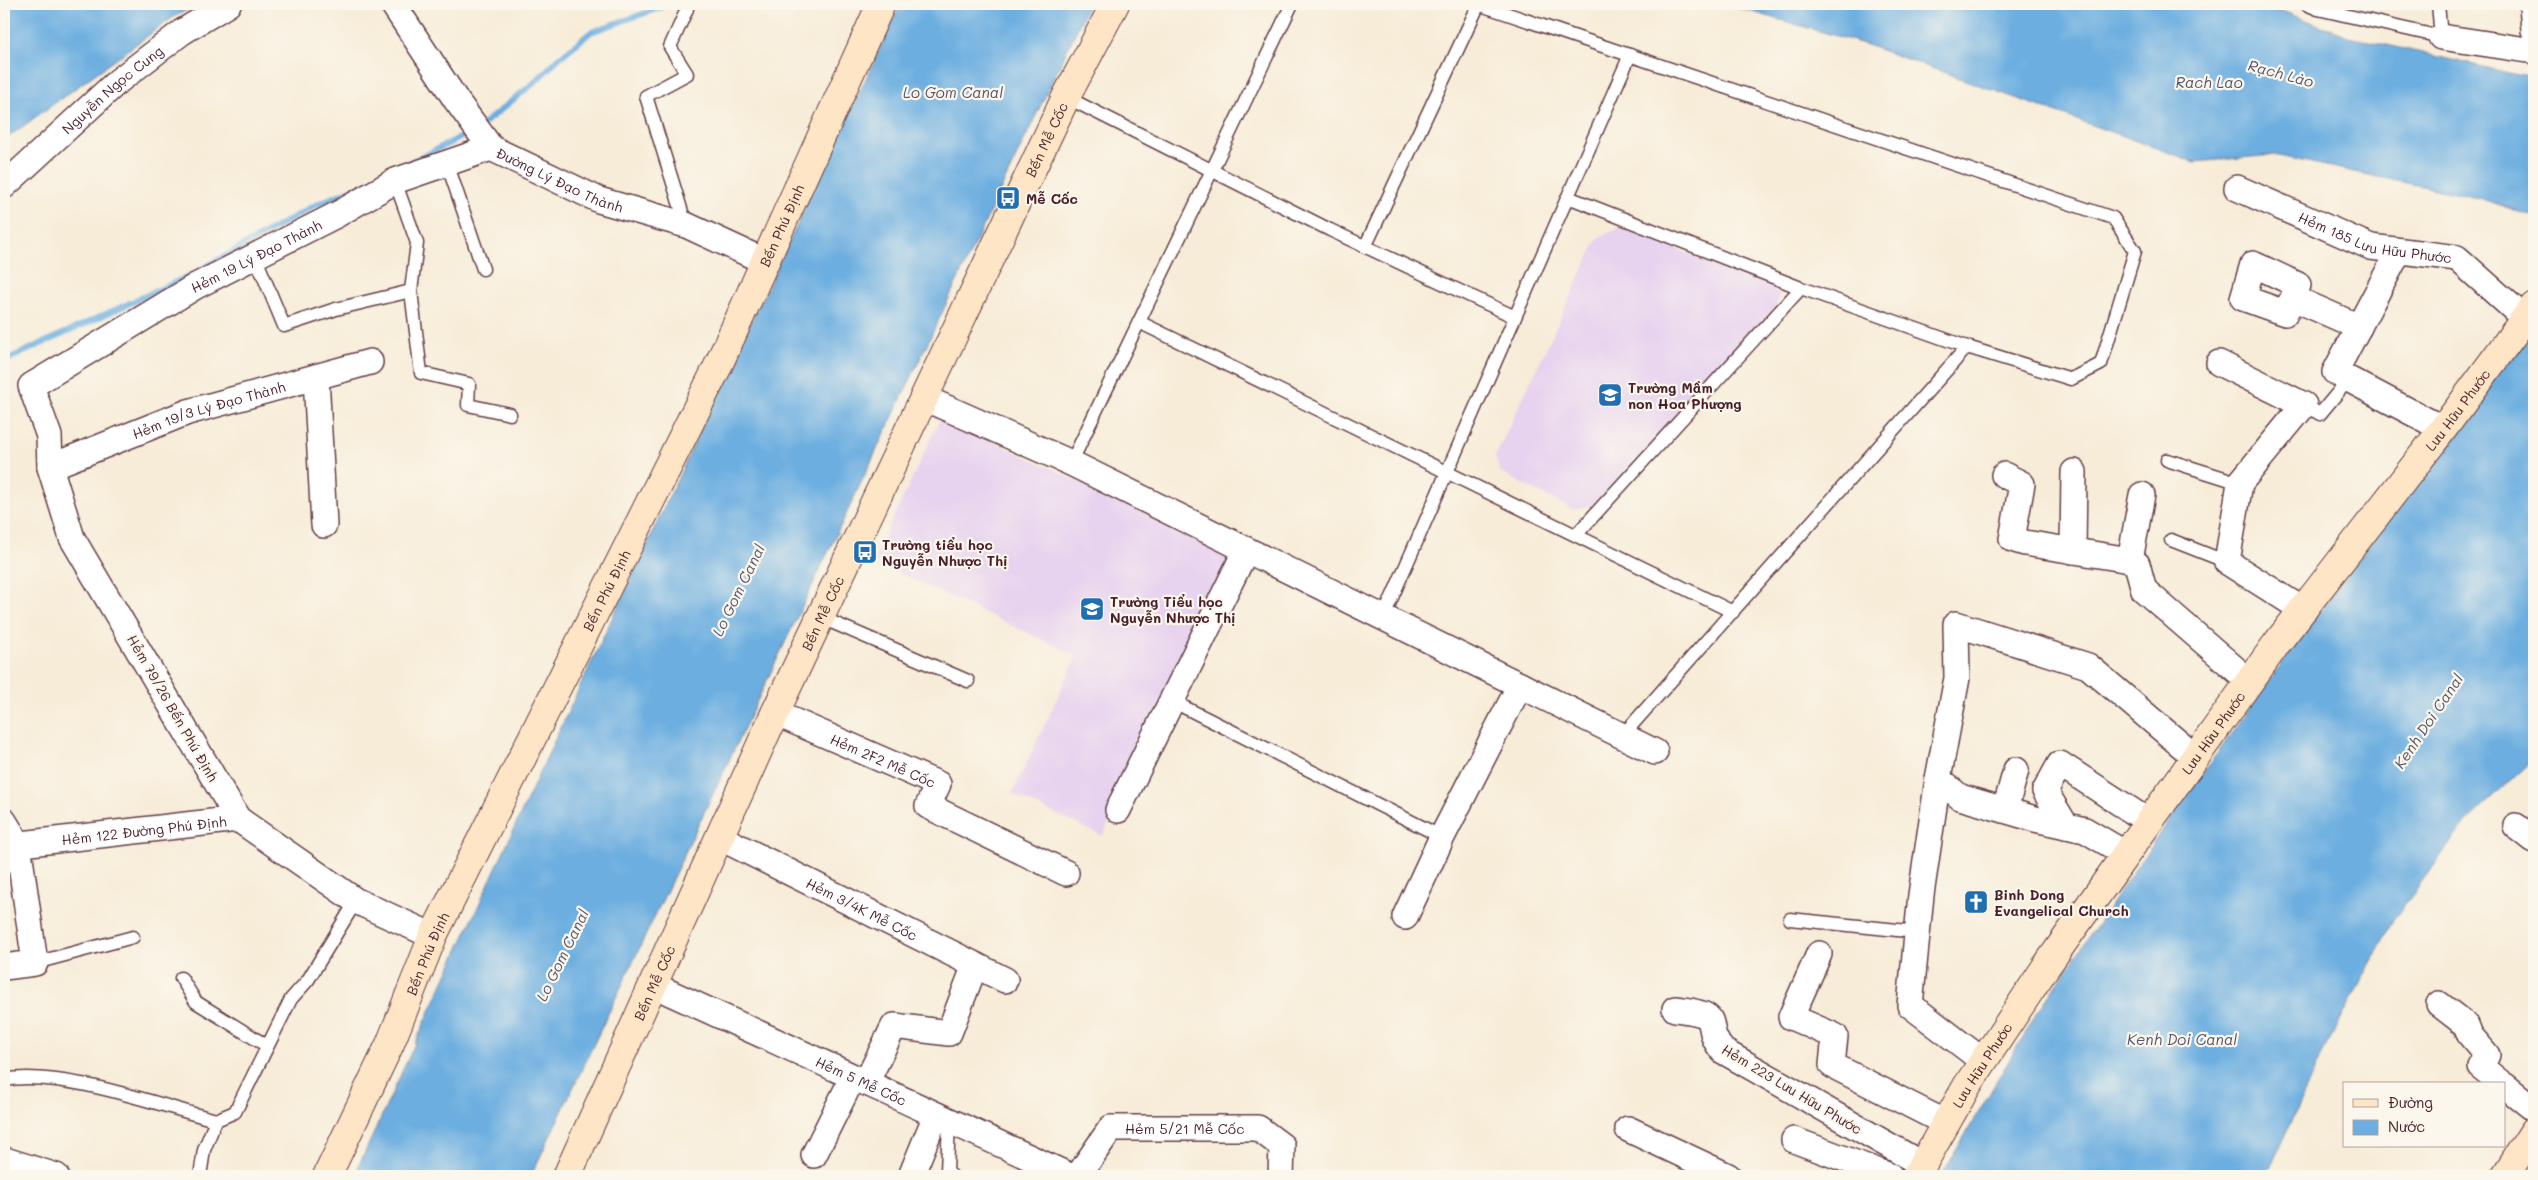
<svg xmlns="http://www.w3.org/2000/svg" width="2538" height="1180" font-family="Mali,sans-serif">
<style>
.built{fill:#e7d2ef}
.water{fill:#6caee0;stroke:#5b6686}
.lines{fill:none;stroke-linecap:round;stroke-linejoin:round}
.stream{stroke:#6caee0;stroke-width:6}
.lane-casing{stroke:#643e45;stroke-width:15}
.street-casing{stroke:#643e45;stroke-width:28}
.secondary-casing{stroke:#643e45;stroke-width:30}
.lane{stroke:#fff;stroke-width:12}
.street{stroke:#fff;stroke-width:25}
.secondary{stroke:#fde5c5;stroke-width:28}
.labels{text-anchor:middle;dominant-baseline:central;stroke-width:4.5;stroke-linejoin:round;paint-order:stroke}
.street-label{font-size:14px;fill:#4a1f2b;stroke:#fbf7ec}
.poi-label{font-size:14px;font-weight:bold;fill:#4a1f2b;stroke:#fbf7ec;text-anchor:start}
.water-label{font-size:15px;font-style:italic;fill:#56516a;stroke:#fbf7ec}
</style>
<rect width="100%" height="100%" fill="#fbf7ec"/>
<filter id="ink" filterUnits="userSpaceOnUse"><feTurbulence type="fractalNoise" baseFrequency=".02" numOctaves="2"/><feDisplacementMap in="SourceGraphic" scale="10" xChannelSelector="R" yChannelSelector="G"/><feConvolveMatrix kernelMatrix="1 2 1 2 8 2 1 2 1" color-interpolation-filters="sRGB"/></filter>
<filter id="wash" filterUnits="userSpaceOnUse"><feTurbulence type="fractalNoise" baseFrequency=".0096" numOctaves="4" result="noise"/><feDisplacementMap in="SourceGraphic" scale="20" xChannelSelector="R" yChannelSelector="G"/><feGaussianBlur stdDeviation="1.12" result="paint"/><feColorMatrix in="noise" values="0 0 0 0 0 0 0 0 0 0 0 0 0 0 0 0 0 1.4 0 .05"/><feComposite in="paint" operator="in"/></filter>
<g filter="url(#wash)">
<rect width="100%" height="100%" fill="#f7ecd8"/>
<g class="built">
<polygon points="1621,227 1773,287 1780,295 1776,306 1596,504 1574,510 1501,473 1495,457 1598,238"/>
<polygon points="941,417 1235,554 1103,836 1012,794 1077,656 873,561"/>
</g>
<g class="water">
<polygon points="4,4 200,4 175,16 4,140"/>
<polygon points="901,4 1089,4 531,1176 354,1176 552,746"/>
<polygon points="1725,4 2264,4 2348,36 2513,74 2534,76 2534,217 2483,199 2274,155 2195,162 1864,44"/>
<polygon points="2534,323 2534,758 2465,823 2394,919 2317,1065 2266,1176 1941,1176 2037,1013 2153,843 2300,638"/>
</g>
<g class="lines">
<g class="stream">
<polyline points="482,125 534,83 559,58 591,32 671,4"/>
<polyline points="404,166 471,132"/>
<polyline points="202,269 317,204 371,182"/>
<polyline points="4,361 191,275"/>
</g>
</g>
</g>
<g filter="url(#ink)">
<g class="lines">
<defs>
<g id="lane">
<polyline points="1478,4 2113,218 2135,251 2101,364 2071,379 1967,347 1622,736"/>
<polyline points="2306,4 2318,9 2441,37 2438,4"/>
<polyline points="1066,97 1330,230 1515,317"/>
<polyline points="447,163 483,269"/>
<polyline points="395,181 417,243 411,291 421,373 469,384 468,405 510,414"/>
<polyline points="1568,197 1801,288 1967,347"/>
<polyline points="686,225 646,96 687,74 670,47 687,9"/>
<polyline points="1365,247 1479,4"/>
<polyline points="255,256 284,326 336,309 411,291"/>
<polyline points="1139,322 1733,612"/>
<polyline points="2304,405 2320,414 2349,379"/>
<polyline points="2167,460 2240,483"/>
<polyline points="1071,463 1292,4"/>
<polyline points="1576,535 1801,288"/>
<polyline points="2171,540 2227,562"/>
<polyline points="820,617 968,681"/>
<polyline points="1383,618 1630,55"/>
<polyline points="1172,701 1442,837"/>
<polyline points="1790,919 1917,932"/>
<polyline points="35,963 133,937"/>
<polyline points="181,978 196,1002 267,1046"/>
<path d="M4 1080C61 1069 158 1105 216 1120"/>
<polyline points="949,1121 947,1172 952,1176"/>
<polyline points="200,1176 204,1150 216,1120 235,1112 291,999 308,980 356,901"/>
</g>
<g id="street">
<path id="s1" d="M393 4 456 100 491 148 599 200 686 225 764 261"/>
<polyline points="2532,4 2534,30"/>
<polyline points="2441,37 2534,51"/>
<path id="s2" d="M4 186 117 82 182 32 228 4"/>
<path id="s3" d="M2237 188 2371 247 2457 258 2525 319"/>
<polyline points="2399,251 2335,372 2443,429"/>
<polyline points="2293,298 2285,313 2243,298 2253,264 2298,285 2293,298 2359,327"/>
<polyline points="2219,363 2304,405 2240,483 2227,562 2303,610"/>
<polyline points="316,377 324,525"/>
<polyline points="924,398 1071,463 1655,752"/>
<path id="s4" d="M50 467 188 412 370 362"/>
<polyline points="2004,475 2022,484 2012,539 2025,543 2130,560 2137,564 2144,590 2249,681"/>
<polyline points="2073,551 2074,472"/>
<polyline points="2130,560 2142,495"/>
<path id="s5" d="M775 713 938 784 928 806 1066 873"/>
<polyline points="1938,779 1921,895 1910,1005 1983,1061"/>
<polyline points="1118,810 1246,550"/>
<polyline points="2005,810 2016,770"/>
<path id="s6" d="M238 819 72 538 50 467 49 436 31 386 196 286 338 214 395 181 491 148"/>
<polyline points="4,821 18,844 35,963 4,967"/>
<polyline points="2066,826 2045,791 2060,764 2149,822"/>
<polyline points="2516,826 2534,840"/>
<path id="s7" d="M719 837 1005 980"/>
<path id="s8" d="M4 846 238 819 356 901 433 936"/>
<polyline points="2126,854 2085,830 2035,819 1960,797 1938,779 1957,678 1956,624 2088,666 2195,757"/>
<polyline points="1405,917 1442,837 1520,685"/>
<polyline points="1819,954 1791,1017 1835,1036 1832,1065 1946,1123"/>
<path id="s9" d="M653 985 1070 1176"/>
<polyline points="2439,1004 2466,1025 2470,1035 2487,1055 2480,1066 2502,1084"/>
<path d="M1675 1009C1730 1015 1699 1023 1723 1051L1923 1165"/>
<polyline points="866,1083 894,1026 949,1033 975,965"/>
<polyline points="2504,1085 2534,1109"/>
<polyline points="1628,1129 1728,1176"/>
<polyline points="1794,1140 1890,1176"/>
<polyline points="814,1155 853,1077"/>
<polyline points="5,1160 56,1176"/>
<polyline points="911,1176 936,1115"/>
<path id="s10" d="M1078 1176 1111 1128H1258L1282 1146 1281 1176"/>
</g>
<g id="secondary">
<path id="s11" d="M327 1176 390 1044 433 936 717 368 881 4"/>
<path id="s12" d="M567 1176 775 713 1066 97 1115 4"/>
<path id="s13" d="M1916 1176 1967 1086 2045 968 2126 854 2277 643 2443 429 2534 306"/>
<polyline points="2505,1176 2534,1131"/>
</g>
</defs>
<use href="#lane" class="lane-casing"/>
<use href="#street" class="street-casing"/>
<use href="#secondary" class="secondary-casing"/>
<use href="#lane" class="lane"/>
<use href="#street" class="street"/>
<use href="#secondary" class="secondary"/>
</g>
</g>
<defs>
<symbol id="bus-square" viewBox="-11 -11 22 22"><rect x="-9" y="-9" width="18" height="18" rx="4" fill="#1f6fb2" stroke="#fbf7ec"/><path d="M-5-6H5V4H4V6H2V4H-2V6H-4V4H-5ZM-3.5-4V0h7V-4ZM-3.5 1.2v1.5H-2V1.2ZM2 1.2v1.5H3.5V1.2Z" fill="#fff"/></symbol>
<symbol id="school-square" viewBox="-11 -11 22 22"><rect x="-9" y="-9" width="18" height="18" rx="4" fill="#1f6fb2" stroke="#fbf7ec"/><path d="M0-5L7-2L0 1L-7-2ZM-4 1L0 2.5L4 1V4Q0 6-4 4Z" fill="#fff"/></symbol>
<symbol id="church-square" viewBox="-11 -11 22 22"><rect x="-9" y="-9" width="18" height="18" rx="4" fill="#1f6fb2" stroke="#fbf7ec"/><path d="M-1.2-6h2.4v3.5h3.3v2.4h-3.3V6h-2.4V-.1h-3.3v-2.4h3.3Z" fill="#fff"/></symbol>
</defs>
<g fill-rule="evenodd">
<use href="#bus-square" x="994" y="184" width="28" height="28"/>
<use href="#school-square" x="1596" y="381" width="28" height="28"/>
<use href="#bus-square" x="851" y="538" width="28" height="28"/>
<use href="#school-square" x="1078" y="595" width="28" height="28"/>
<use href="#church-square" x="1962" y="888" width="28" height="28"/>
</g>
<g class="labels">
<g class="street-label">
<text stroke="none"><textPath href="#s2" startOffset="145">Nguyễn Ngọc Cung</textPath></text>
<text stroke="none"><textPath href="#s12" startOffset="1142">Bến Mễ Cốc</textPath></text>
<text stroke="none"><textPath href="#s1" startOffset="250">Đường Lý Đạo Thành</textPath></text>
<text stroke="none"><textPath href="#s11" startOffset="1054">Bến Phú Định</textPath></text>
<text stroke="none"><textPath href="#s3" startOffset="148">Hẻm 185 Lưu Hữu Phước</textPath></text>
<text stroke="none"><textPath href="#s6" startOffset="745">Hẻm 19 Lý Đạo Thành</textPath></text>
<text stroke="none"><textPath href="#s4" startOffset="169">Hẻm 19/3 Lý Đạo Thành</textPath></text>
<text stroke="none"><textPath href="#s13" startOffset="939">Lưu Hữu Phước</textPath></text>
<text stroke="none"><textPath href="#s11" startOffset="649">Bến Phú Định</textPath></text>
<text stroke="none"><textPath href="#s12" startOffset="618">Bến Mễ Cốc</textPath></text>
<text transform="translate(173 708) rotate(60)">Hẻm 79/26 Bến Phú Định</text>
<text stroke="none"><textPath href="#s13" startOffset="534">Lưu Hữu Phước</textPath></text>
<text stroke="none"><textPath href="#s5" startOffset="118">Hẻm 2F2 Mễ Cốc</textPath></text>
<text stroke="none"><textPath href="#s8" startOffset="141">Hẻm 122 Đường Phú Định</textPath></text>
<text stroke="none"><textPath href="#s7" startOffset="160">Hẻm 3/4K Mễ Cốc</textPath></text>
<text stroke="none"><textPath href="#s11" startOffset="244">Bến Phú Định</textPath></text>
<text stroke="none"><textPath href="#s12" startOffset="212">Bến Mễ Cốc</textPath></text>
<text stroke="none"><textPath href="#s13" startOffset="129">Lưu Hữu Phước</textPath></text>
<text stroke="none"><textPath href="#s9" startOffset="229">Hẻm 5 Mễ Cốc</textPath></text>
<text transform="translate(1792 1089) rotate(31)">Hẻm 223 Lưu Hữu Phước</text>
<text stroke="none"><textPath href="#s10" startOffset="132">Hẻm 5/21 Mễ Cốc</textPath></text>
</g>
<g class="poi-label">
<text x="1026" y="198">Mễ Cốc</text>
<text x="1628" y="387">Trường Mầm<tspan x="1628" dy="16">non Hoa Phượng</tspan></text>
<text x="882" y="544">Trường tiểu học<tspan x="882" dy="16">Nguyễn Nhược Thị</tspan></text>
<text x="1110" y="601">Trường Tiểu học<tspan x="1110" dy="16">Nguyễn Nhược Thị</tspan></text>
<text x="1994" y="894">Binh Dong<tspan x="1994" dy="16">Evangelical Church</tspan></text>
</g>
<g class="water-label">
<text transform="translate(2281 73) rotate(15)">Rạch Lào</text>
<text x="2209" y="82">Rach Lao</text>
<text x="953" y="92">Lo Gom Canal</text>
<text transform="translate(738 590) rotate(-64)">Lo Gom Canal</text>
<text transform="translate(2428 721) rotate(-56)">Kenh Doi Canal</text>
<text transform="translate(562 955) rotate(-64)">Lo Gom Canal</text>
<text x="2182" y="1039">Kenh Doi Canal</text>
</g>
</g>
<rect width="2538" height="1180" fill="none" stroke="#fbf7ec" stroke-width="20"/>
<rect x="2343" y="1082" width="162" height="65" fill="#fbf7ec" stroke="#b4a19f"/>
<rect x="2353" y="1099" width="25" height="8" fill="#fde5c5" stroke="#b4a19f"/>
<text x="2388" y="1108" font-size="15" fill="#4a1f2b">Đường</text>
<rect x="2353" y="1120" width="25" height="15" fill="#6caee0" stroke="#b4a19f"/>
<text x="2388" y="1132" font-size="15" fill="#4a1f2b">Nước</text>
</svg>
